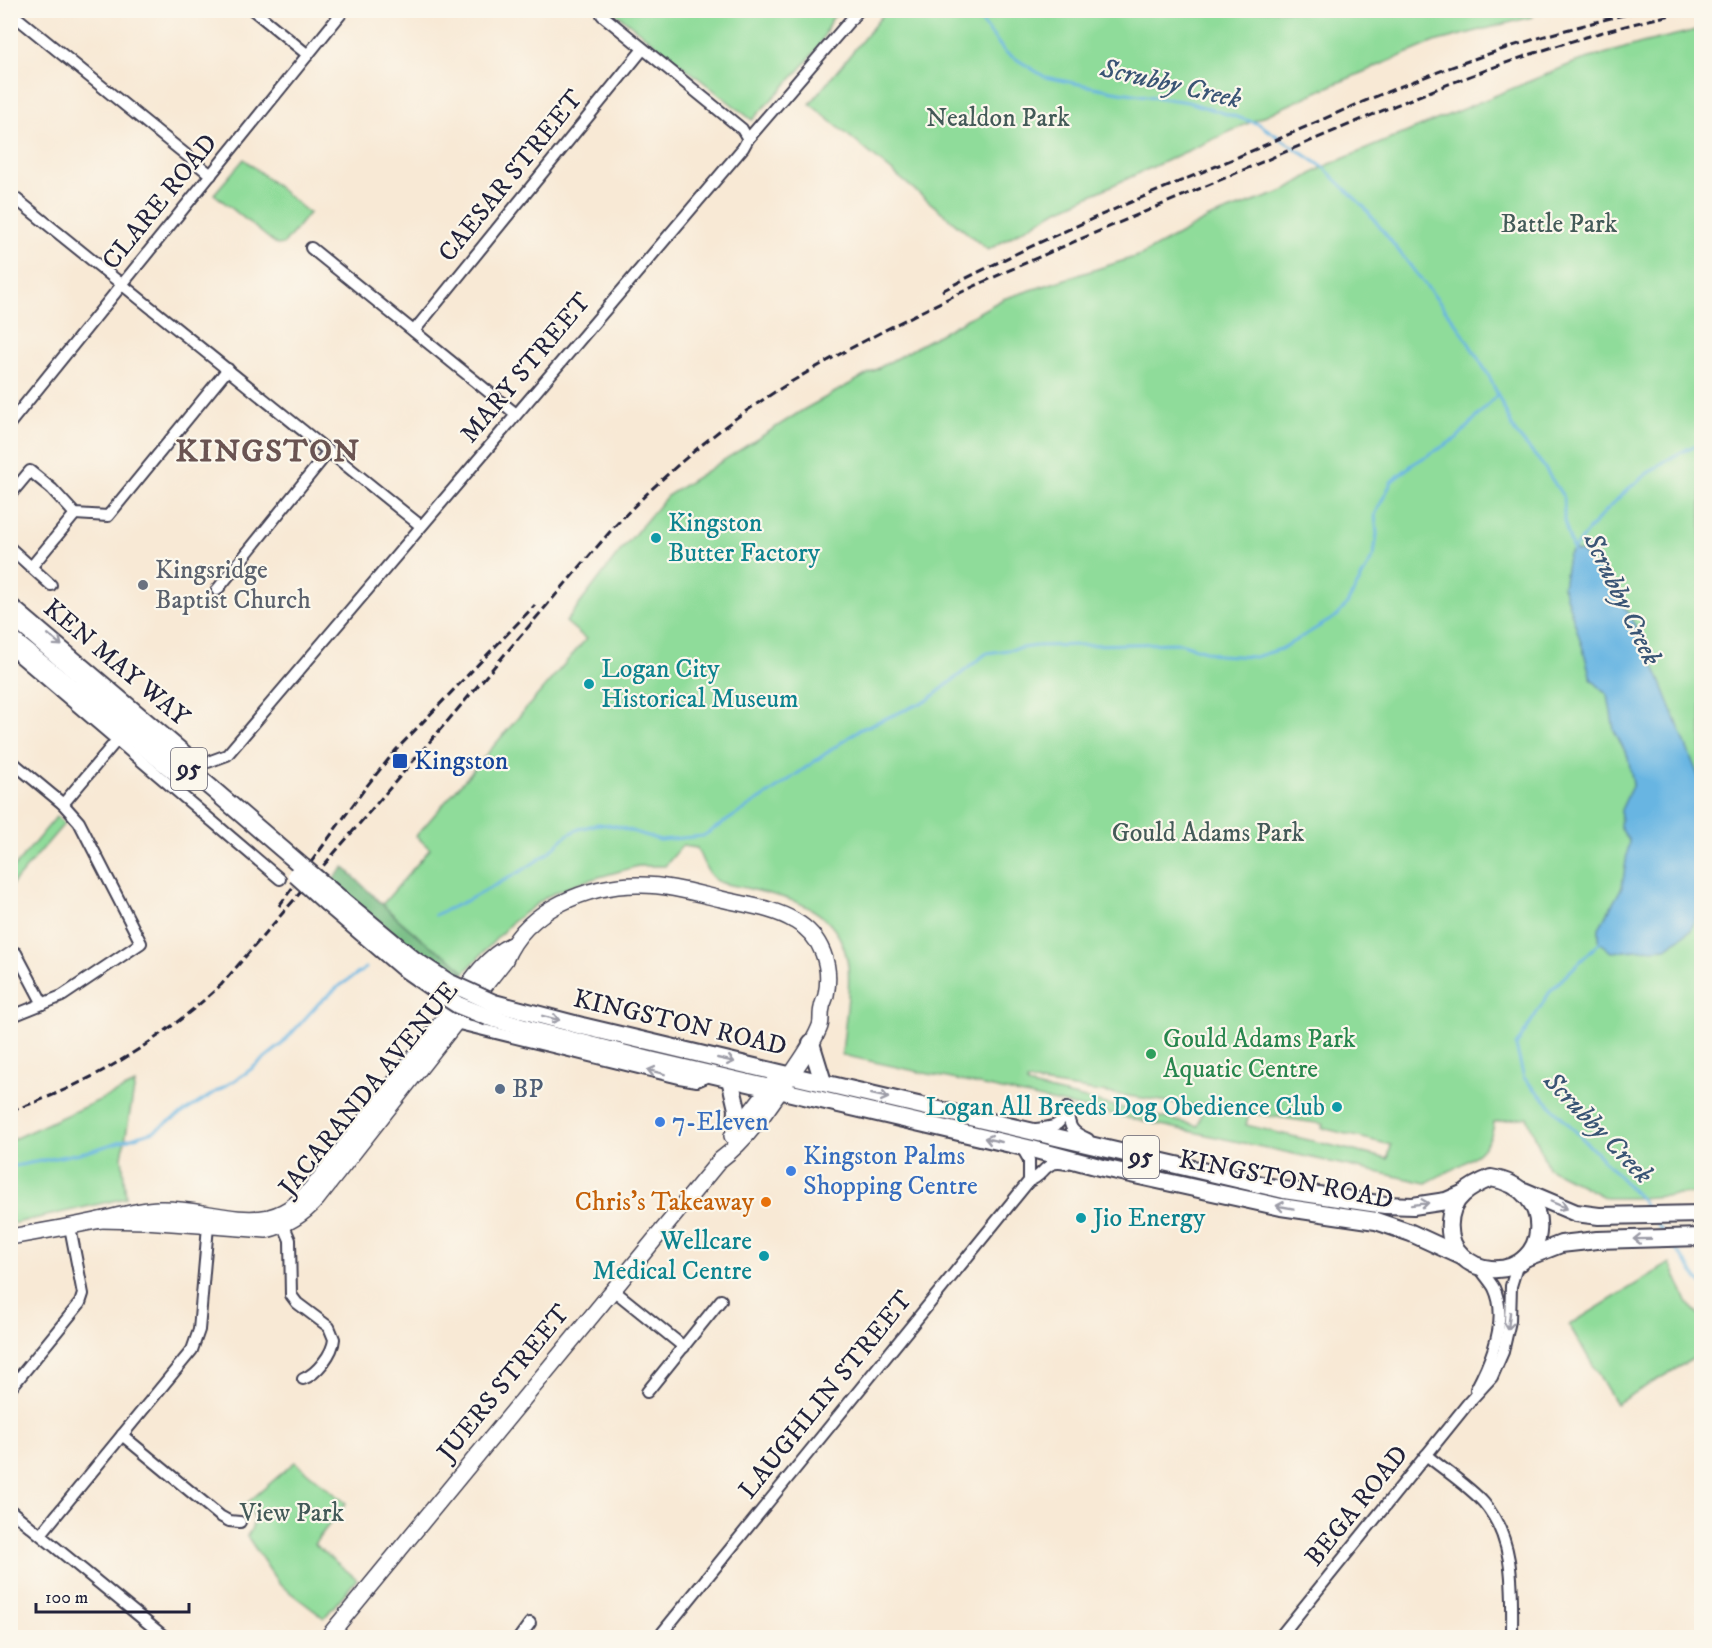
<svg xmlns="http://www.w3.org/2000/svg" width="1712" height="1648" font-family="'IM FELL DW Pica',serif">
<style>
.green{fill:#8fdc9a;stroke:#587f6a;stroke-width:1.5;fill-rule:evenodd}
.forest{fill:#73bc82;stroke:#4a6f5e;stroke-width:1.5}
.water{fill:#68b5e2;stroke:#456c8e;stroke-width:1.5}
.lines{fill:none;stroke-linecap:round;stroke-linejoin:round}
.stream{stroke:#68b5e2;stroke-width:3}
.street-casing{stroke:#424052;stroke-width:14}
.secondary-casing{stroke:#424052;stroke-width:18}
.primary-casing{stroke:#424052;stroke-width:20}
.street{stroke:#fff;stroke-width:10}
.secondary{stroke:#fff;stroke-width:15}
.primary{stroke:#fff;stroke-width:16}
.rail{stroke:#22223b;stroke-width:3;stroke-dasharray:9 4.5;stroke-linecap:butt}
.primary-bridge-casing{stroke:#424052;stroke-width:20;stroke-linecap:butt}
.primary-bridge{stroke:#fff;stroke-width:16}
.oneway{stroke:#9c9ca7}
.culture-dot{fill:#0f9aa8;stroke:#fbf7ec;stroke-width:2}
.worship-dot{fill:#6b7280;stroke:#fbf7ec;stroke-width:2}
.transit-dot{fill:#1a4fb4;stroke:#fbf7ec;stroke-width:2}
.leisure-dot{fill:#2e9e5b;stroke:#fbf7ec;stroke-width:2}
.service-dot{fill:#5c6f8a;stroke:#fbf7ec;stroke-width:2}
.shop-dot{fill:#3f7fe0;stroke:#fbf7ec;stroke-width:2}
.food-dot{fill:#e8710a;stroke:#fbf7ec;stroke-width:2}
.labels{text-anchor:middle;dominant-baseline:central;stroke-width:4.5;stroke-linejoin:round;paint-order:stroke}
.shield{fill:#fbf7ec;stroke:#636270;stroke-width:1.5}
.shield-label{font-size:24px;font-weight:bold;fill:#22223b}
.park-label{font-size:26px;fill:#435a58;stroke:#fbf7ec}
.street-label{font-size:26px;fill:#22223b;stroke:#fbf7ec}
.culture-label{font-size:26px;fill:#0d838f;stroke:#fbf7ec;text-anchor:start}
.worship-label{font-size:26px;fill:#5b616d;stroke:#fbf7ec;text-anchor:start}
.transit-label{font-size:26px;fill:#164399;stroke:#fbf7ec;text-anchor:start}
.leisure-label{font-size:26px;fill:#27864d;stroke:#fbf7ec;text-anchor:start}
.service-label{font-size:26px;fill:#4e5e75;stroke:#fbf7ec;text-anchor:start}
.shop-label{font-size:26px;fill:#366cbe;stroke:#fbf7ec;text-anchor:start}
.food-label{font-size:26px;fill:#c56008;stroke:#fbf7ec;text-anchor:end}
.water-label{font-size:27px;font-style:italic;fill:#3a5575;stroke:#fbf7ec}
.district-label{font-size:32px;font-weight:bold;letter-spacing:1.5px;fill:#6a5452;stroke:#fbf7ec}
</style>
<rect width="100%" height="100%" fill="#fbf7ec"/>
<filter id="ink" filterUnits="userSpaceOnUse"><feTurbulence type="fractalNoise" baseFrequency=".0167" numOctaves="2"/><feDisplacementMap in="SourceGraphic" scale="12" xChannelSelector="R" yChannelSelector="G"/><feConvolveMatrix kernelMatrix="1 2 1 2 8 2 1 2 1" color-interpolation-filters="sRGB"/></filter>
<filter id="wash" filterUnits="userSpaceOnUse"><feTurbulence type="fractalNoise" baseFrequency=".008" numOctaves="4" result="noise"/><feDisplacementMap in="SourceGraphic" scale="24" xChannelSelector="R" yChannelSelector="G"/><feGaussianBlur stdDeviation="1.35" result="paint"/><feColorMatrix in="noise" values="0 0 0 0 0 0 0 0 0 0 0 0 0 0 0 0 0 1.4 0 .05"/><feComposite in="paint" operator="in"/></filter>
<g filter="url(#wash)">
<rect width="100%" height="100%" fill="#f8e9d5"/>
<g class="green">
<path d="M613 11H840C825 24 830 26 821 42 806 67 772 98 752 120Z"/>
<polygon points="886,11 1531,10 1532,17 1434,42 1321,90 1054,212 988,250 810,104"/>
<path d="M1701 29V1193L1640 1198H1606L1548 1168 1527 1117 1494 1122C1492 1156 1452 1168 1426 1183L842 1055C844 1028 852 983 847 959 836 906 790 899 746 888 737 886 727 885 719 882 707 876 702 859 697 848L682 846 665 866H638L578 883 548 896 512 922 464 973 455 963 425 942 382 905 430 849 416 836 586 639 566 622 617 555 667 496 803 410 1003 299 1141 255 1209 218 1284 191 1323 167 1576 62 1642 43ZM1027 1081 1203 1107 1198 1126 1027 1085ZM1249 1113 1323 1124 1322 1128 1391 1145 1388 1159 1246 1125Z"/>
<polygon points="244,159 309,213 284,244 277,245 214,194"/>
<polygon points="57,816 64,824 11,886 11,871"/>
<polygon points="135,1084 122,1157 126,1198 11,1224 11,1140"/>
<polygon points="1670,1263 1688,1304 1701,1317 1701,1354 1616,1404 1569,1325"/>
<path d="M295 1462 346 1503 314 1544 357 1579 324 1618 279 1584 247 1536C256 1523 256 1516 246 1504Z"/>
</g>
<path class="forest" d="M344 867C370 893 395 918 424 941 437 951 455 958 464 973L460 981 434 965 330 883Z"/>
<polygon class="water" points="1572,550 1582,552 1608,580 1634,623 1658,675 1701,783 1701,902 1691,930 1666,948 1611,952 1599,942 1599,928 1622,887 1629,841 1620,827 1621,810 1633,784 1628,757 1614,730 1608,695 1591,679 1584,652 1563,587 1568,556"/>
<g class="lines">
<g class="stream">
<polyline points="979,10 982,22 1005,52 1045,77 1113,91 1188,102 1259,124 1323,167 1364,207 1458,326 1489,376 1515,432 1542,464 1564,498 1564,521 1574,554"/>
<path d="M1573 550C1606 506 1649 463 1702 443"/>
<polyline points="435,915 468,900 523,870 547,854 567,835 579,829 598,824 616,826 660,840 703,836 770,793 859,730 928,700 987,653 1036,646 1180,643 1218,655 1255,657 1281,649 1337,616 1347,604 1374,555 1377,534 1375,515 1392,481 1413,464 1457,438 1497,395"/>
<polyline points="1601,941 1551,990 1516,1046 1524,1078 1640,1198 1648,1210"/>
<polyline points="10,1167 90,1151 154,1131 246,1073 280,1046 319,1003 338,987 366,968"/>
<polyline points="1655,1221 1663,1232"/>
<polyline points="1671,1243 1702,1284"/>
</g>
</g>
</g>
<g filter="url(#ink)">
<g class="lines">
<defs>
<g id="street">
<polyline points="253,10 308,55"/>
<polyline points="10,12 211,175"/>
<polyline points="602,15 742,129 748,139"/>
<polyline points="10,194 421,526"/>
<polyline points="311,248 516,414"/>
<polyline points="414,331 643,49"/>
<polyline points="10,423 344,10"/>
<polyline points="10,495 30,471 52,489 75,514 108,516 228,369"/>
<polyline points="10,548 51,585"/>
<polyline points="32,566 75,514"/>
<polyline points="217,590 329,451"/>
<polyline points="10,602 196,760 208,762 227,755 743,148 748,139 859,10"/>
<polyline points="10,649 280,879"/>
<polyline points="10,760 63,804 79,822 141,943 62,996 10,1017"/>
<polyline points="63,804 117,740"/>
<polyline points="16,953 43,1004"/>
<polyline points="455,1023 679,1078 697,1081 711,1075"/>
<path d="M1067 1108C1070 1127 1069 1131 1088 1139"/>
<path d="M1036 1129C1056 1126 1059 1128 1067 1108"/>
<polyline points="1021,1146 1029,1160 1029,1181"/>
<path d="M281 1219 290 1240 291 1295 297 1303 329 1327 334 1339C333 1353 317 1374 303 1379"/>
<polyline points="612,1289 684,1347"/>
<polyline points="10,1389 80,1303 83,1294 70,1227"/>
<path d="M1476 1389C1491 1361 1509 1319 1494 1288 1490 1281 1484 1275 1480 1268"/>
<polyline points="647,1392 721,1300"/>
<polyline points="122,1435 220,1516 229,1521 240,1522"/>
<path d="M1426 1455C1443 1469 1470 1487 1484 1503 1516 1541 1512 1591 1512 1638"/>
<polyline points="10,1510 166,1638"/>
<polyline points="41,1534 192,1350 199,1330 208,1226"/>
<polyline points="519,1638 530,1623"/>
<path d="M658 1638 1029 1181C1046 1175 1044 1159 1066 1164"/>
<polyline points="1279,1638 1469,1402 1492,1377 1503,1352 1510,1321 1511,1286 1518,1263"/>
</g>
<g id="secondary">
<polyline points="732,1136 776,1079"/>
<path d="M99 1220 145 1221 266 1230C287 1225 303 1215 317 1199L505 960C526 909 589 884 641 885 668 885 695 893 721 899 746 905 774 908 795 921 822 936 832 966 826 995 825 1000 822 1004 822 1008 820 1014 822 1020 820 1026 814 1042 804 1056 795 1069 773 1101 751 1137 720 1160L327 1638"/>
<path d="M10 1237C39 1232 68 1227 96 1221 118 1216 137 1210 159 1209 195 1207 233 1224 269 1217 290 1212 303 1198 316 1183 358 1129 399 1076 441 1023 462 996 479 960 511 945"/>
</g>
<g id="primary">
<polyline points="10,615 303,867"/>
<polyline points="10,638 186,781"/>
<polyline points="336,895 413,959 448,982"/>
<polyline points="328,904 402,967 441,994"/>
<polyline points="494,1003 582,1026 780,1073 1284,1190 1385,1205 1413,1206 1446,1201 1462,1194"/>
<polyline points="488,1017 528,1029 650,1060 1032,1149 1103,1168 1281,1207 1376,1221 1411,1233 1461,1256"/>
<polyline points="811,1043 823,1082"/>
<polyline points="730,1079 737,1109 736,1131"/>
<path d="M1491 1178C1559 1189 1549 1273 1491 1269 1480 1268 1470 1264 1462 1256 1445 1241 1446 1209 1463 1194 1471 1187 1481 1182 1491 1178Z"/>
<polyline points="1524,1191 1576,1213 1599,1216 1702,1214"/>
<polyline points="1525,1258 1561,1244 1597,1240 1702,1237"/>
</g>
</defs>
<use href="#street" class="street-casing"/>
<use href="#secondary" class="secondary-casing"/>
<use href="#primary" class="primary-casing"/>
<use href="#street" class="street"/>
<use href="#secondary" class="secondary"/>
<use href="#primary" class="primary"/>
<g class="rail">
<path d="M942 291C1039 239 1139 199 1240 156 1286 136 1331 115 1377 96 1464 60 1554 30 1646 10"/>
<polyline points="279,906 366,787 396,750 535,605"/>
<path d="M10 1111C90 1085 160 1041 221 985L614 527C649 490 686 456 727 425 772 391 822 363 872 337 986 276 1108 228 1227 177 1379 112 1531 42 1695 10"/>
</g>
<defs>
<g id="primary-bridge">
<polyline points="303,867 336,895"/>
<polyline points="296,875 328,904"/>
<polyline points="448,982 494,1003"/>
<polyline points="441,994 458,1005 488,1017"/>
</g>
</defs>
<use href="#primary-bridge" class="primary-bridge-casing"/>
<use href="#primary-bridge" class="primary-bridge"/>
</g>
<defs><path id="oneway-shaft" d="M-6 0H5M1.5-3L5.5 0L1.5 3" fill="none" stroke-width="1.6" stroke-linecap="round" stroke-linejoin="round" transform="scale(1.5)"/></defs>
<g class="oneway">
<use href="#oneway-shaft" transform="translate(55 640) rotate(40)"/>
<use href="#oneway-shaft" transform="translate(551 1018) rotate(14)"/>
<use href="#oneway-shaft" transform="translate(726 1060) rotate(13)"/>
<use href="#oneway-shaft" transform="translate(656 1072) rotate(-166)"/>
<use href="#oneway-shaft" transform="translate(880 1096) rotate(13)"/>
<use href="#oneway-shaft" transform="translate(993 1140) rotate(-167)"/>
<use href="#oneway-shaft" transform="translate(1420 1204) rotate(-7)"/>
<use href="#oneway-shaft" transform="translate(1559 1205) rotate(23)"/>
<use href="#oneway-shaft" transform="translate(1285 1207) rotate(-170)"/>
<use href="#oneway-shaft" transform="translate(1642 1239) rotate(179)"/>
<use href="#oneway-shaft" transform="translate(1509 1321) rotate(97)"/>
</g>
</g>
<g class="culture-dot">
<circle cx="656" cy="538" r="6"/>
<circle cx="589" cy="684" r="6"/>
<circle cx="1337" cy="1107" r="6"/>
<circle cx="1081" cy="1218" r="6"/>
<circle cx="764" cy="1256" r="6"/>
</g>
<circle class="worship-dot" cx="143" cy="585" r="6"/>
<rect class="transit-dot" x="392" y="753" width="16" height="16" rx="3"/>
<circle class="leisure-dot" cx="1151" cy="1054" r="6"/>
<circle class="service-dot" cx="500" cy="1089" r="6"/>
<g class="shop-dot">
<circle cx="660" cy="1122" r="6"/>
<circle cx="791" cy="1171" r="6"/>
</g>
<circle class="food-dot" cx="766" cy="1202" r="6"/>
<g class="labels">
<g class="shield">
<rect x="171" y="748" width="36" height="42" rx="4.5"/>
<rect x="1123" y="1136" width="36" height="42" rx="4.5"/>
</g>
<g class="shield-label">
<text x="189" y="769">95</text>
<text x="1141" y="1157">95</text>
</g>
<g class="park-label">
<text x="998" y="118">Nealdon Park</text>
<text x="1559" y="224">Battle Park</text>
<text x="1208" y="833">Gould Adams Park</text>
<text x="292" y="1513">View Park</text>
</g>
<g class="street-label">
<text transform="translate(511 176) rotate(-51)">CAESAR STREET</text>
<text transform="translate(160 202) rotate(-51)">CLARE ROAD</text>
<text transform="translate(526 368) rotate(-50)">MARY STREET</text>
<text transform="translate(116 663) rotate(40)">KEN MAY WAY</text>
<text transform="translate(680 1023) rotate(13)">KINGSTON ROAD</text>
<text transform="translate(369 1089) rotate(-51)">JACARANDA AVENUE</text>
<text transform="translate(1286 1180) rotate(11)">KINGSTON ROAD</text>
<text transform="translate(504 1383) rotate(-51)">JUERS STREET</text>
<text transform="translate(826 1395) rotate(-51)">LAUGHLIN STREET</text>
<text transform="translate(1357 1506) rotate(-51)">BEGA ROAD</text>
</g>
<g class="culture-label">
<text x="668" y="523">Kingston<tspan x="668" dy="30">Butter Factory</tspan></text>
<text x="601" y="669">Logan City<tspan x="601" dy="30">Historical Museum</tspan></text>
<text x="1325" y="1107" text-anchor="end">Logan All Breeds Dog Obedience Club</text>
<text x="1093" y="1218">Jio Energy</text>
<text x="752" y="1241" text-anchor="end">Wellcare<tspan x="752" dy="30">Medical Centre</tspan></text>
</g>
<g class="worship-label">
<text x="155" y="570">Kingsridge<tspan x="155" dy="30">Baptist Church</tspan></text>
</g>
<g class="transit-label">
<text x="414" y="761">Kingston</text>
</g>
<g class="leisure-label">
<text x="1163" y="1039">Gould Adams Park<tspan x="1163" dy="30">Aquatic Centre</tspan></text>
</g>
<g class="service-label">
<text x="512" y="1089">BP</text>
</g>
<g class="shop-label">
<text x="672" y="1122">7-Eleven</text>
<text x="803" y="1156">Kingston Palms<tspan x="803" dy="30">Shopping Centre</tspan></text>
</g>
<g class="food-label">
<text x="754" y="1202">Chris's Takeaway</text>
</g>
<g class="water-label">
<text transform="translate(1171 84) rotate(13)">Scrubby Creek</text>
<text transform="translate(1622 599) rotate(64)">Scrubby Creek</text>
<text transform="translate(1598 1128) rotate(46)">Scrubby Creek</text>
</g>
<g class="district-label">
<text x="268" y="452">KINGSTON</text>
</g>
</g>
<rect width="1712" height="1648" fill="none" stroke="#fbf7ec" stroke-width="36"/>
<path d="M36 1603v9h153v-9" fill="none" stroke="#22223b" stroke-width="3"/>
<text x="45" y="1603" font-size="18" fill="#22223b" stroke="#fbf7ec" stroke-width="4.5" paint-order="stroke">100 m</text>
</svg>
